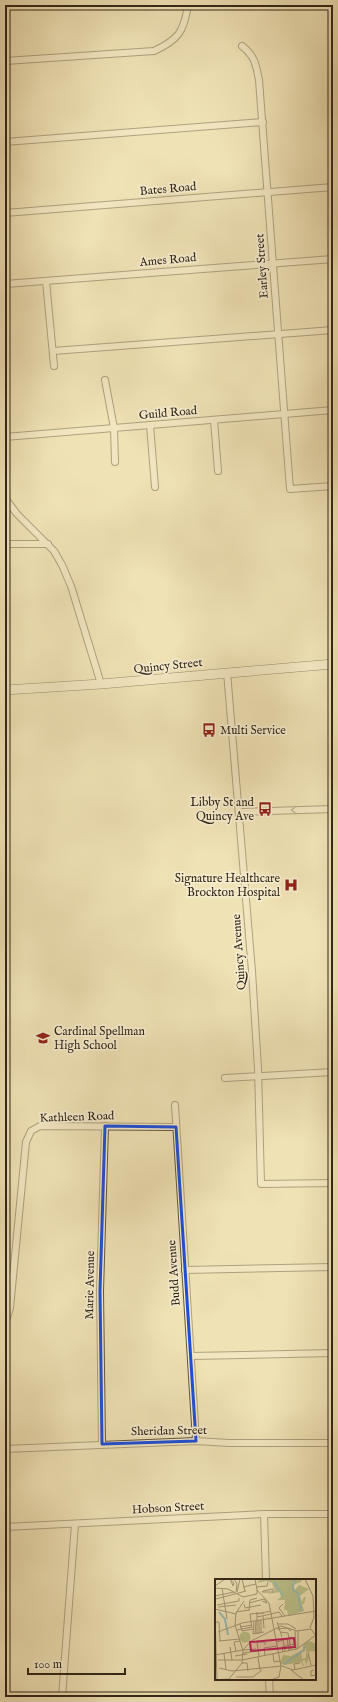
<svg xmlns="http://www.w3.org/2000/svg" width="338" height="1702" font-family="'IM FELL English',serif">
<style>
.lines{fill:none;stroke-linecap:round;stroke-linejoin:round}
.minor-casing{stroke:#61553f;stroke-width:8}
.secondary-casing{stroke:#322618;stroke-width:10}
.minor{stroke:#f5eccf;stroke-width:6}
.secondary{stroke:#f5eccf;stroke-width:9}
.oneway{stroke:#948974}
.marked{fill:none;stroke:#1d4ed8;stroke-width:3;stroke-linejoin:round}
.labels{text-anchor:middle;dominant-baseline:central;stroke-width:3.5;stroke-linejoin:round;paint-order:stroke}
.street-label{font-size:12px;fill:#322618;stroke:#f5eccf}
.poi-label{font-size:12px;fill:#322618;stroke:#f5eccf;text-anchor:start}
.inset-river{fill:none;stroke:#9abdb3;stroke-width:2}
.inset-road{fill:none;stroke:#a39776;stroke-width:1}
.view{fill:#c2185b;fill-opacity:0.15;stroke:#c2185b;stroke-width:2}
.inset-edge{fill:none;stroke:#322618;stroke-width:2}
</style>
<rect width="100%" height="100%" fill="#efe2b5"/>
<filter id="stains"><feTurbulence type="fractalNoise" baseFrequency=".005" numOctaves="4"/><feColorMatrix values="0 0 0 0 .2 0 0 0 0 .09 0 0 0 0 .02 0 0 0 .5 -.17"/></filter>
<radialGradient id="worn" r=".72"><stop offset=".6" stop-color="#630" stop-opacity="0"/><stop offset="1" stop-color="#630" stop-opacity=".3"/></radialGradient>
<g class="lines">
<defs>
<g id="minor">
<path d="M242 46C255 56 256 65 259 80L290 489 333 486"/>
<path d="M5 61 154 51C178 40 184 32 188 5"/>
<polyline points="5,142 263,122"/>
<polyline points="5,213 333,187"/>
<polyline points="46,281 54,366"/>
<polyline points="5,284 333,259"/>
<polyline points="53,351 333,330"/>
<polyline points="105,380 114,428 115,462"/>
<polyline points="214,420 218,471"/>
<polyline points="150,425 155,487"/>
<polyline points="5,437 333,410"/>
<polyline points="5,498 17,514 54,551 62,565 71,586 101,684"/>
<polyline points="5,544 48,544"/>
<polyline points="227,672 252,971 258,1069 261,1184 333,1183"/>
<polyline points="239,812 333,809"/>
<polyline points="225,1078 333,1072"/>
<polyline points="175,1105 196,1441"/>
<polyline points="185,1270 333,1267"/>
<polyline points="5,1324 10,1308 26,1142 31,1131 40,1126 176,1127"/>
<polyline points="191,1356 333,1353"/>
<polyline points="102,1444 100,1291 105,1126"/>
<polyline points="5,1449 196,1441 229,1443 333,1443"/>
<polyline points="264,1514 266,1580"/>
<polyline points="5,1527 264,1514 333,1514"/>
<polyline points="269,1679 270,1697"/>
<polyline points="62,1697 75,1524"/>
</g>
<polyline id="secondary" points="5,690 101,684 333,664"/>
</defs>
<use href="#minor" class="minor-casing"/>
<use href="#secondary" class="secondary-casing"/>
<use href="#minor" class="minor"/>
<use href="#secondary" class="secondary"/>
</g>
<defs><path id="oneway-chevron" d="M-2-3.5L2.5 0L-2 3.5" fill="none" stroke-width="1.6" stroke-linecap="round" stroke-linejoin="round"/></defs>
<use class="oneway" href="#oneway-chevron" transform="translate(294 810) rotate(178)"/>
<path d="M0 0H338V1702H0ZM105 1126 176 1127 196 1441 102 1444 100 1291Z" fill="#efe2b5" fill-opacity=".55" fill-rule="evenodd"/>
<path class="marked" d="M105 1126 176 1127 196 1441 102 1444 100 1291Z"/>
<defs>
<symbol id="bus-bare" viewBox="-9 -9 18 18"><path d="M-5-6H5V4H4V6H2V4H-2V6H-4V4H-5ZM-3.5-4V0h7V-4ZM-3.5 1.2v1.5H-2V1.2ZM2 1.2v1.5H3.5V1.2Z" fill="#8f2418" stroke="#f5eccf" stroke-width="2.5" paint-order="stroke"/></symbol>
<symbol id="hospital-bare" viewBox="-9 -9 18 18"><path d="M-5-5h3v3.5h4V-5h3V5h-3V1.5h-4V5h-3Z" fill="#8f2418" stroke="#f5eccf" stroke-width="2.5" paint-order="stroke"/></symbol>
<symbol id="school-bare" viewBox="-9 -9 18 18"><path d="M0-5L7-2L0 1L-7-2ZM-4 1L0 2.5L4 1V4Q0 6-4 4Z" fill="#8f2418" stroke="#f5eccf" stroke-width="2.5" paint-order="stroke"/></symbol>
</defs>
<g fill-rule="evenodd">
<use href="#bus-bare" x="199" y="720" width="20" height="20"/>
<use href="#bus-bare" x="255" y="799" width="20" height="20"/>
<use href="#hospital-bare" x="281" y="875" width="20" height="20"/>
<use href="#school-bare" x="33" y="1028" width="20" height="20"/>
</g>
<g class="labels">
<g class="street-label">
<text transform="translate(168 189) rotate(-5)">Bates Road</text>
<text transform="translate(168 260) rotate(-5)">Ames Road</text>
<text transform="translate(262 266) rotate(-94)">Earley Street</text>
<text transform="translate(168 413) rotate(-5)">Guild Road</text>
<text transform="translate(168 666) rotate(-6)">Quincy Street</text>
<text transform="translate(239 952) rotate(-94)">Quincy Avenue</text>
<text transform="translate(77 1117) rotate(-2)">Kathleen Road</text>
<text transform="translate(174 1273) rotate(-94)">Budd Avenue</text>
<text transform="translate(90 1285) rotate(-89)">Marie Avenue</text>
<text transform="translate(169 1431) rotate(-1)">Sheridan Street</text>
<text transform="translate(168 1508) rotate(-3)">Hobson Street</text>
</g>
<g class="poi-label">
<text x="220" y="730">Multi Service</text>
<text x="254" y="802" text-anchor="end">Libby St and<tspan x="254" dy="14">Quincy Ave</tspan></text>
<text x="280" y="878" text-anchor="end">Signature Healthcare<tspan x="280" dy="14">Brockton Hospital</tspan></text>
<text x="54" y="1031">Cardinal Spellman<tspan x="54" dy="14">High School</tspan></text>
</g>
</g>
<g transform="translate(215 1579)">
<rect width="101" height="101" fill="#efe2b5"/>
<path d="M45 0H87L86 3 78 6 80 11 84 6 94 10 85 17 87 23 89 18H91L89 25H87L89 32 73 37 72 31H69L70 21H62L66 18 65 13 53 15 60 12 57 4 52 2 42 4ZM24.5 58a5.5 5.5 0 1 1 11 0a5.5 5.5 0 1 1-11 0ZM95 62 101 65V72L91 73 94 78 91 87 90 81 87 82 89 87H88L86 83 69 86 65 84 68 76 76 77 86 72 87 80 91 79V70L88 66 92 63 93 70 92 63Z" fill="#bcc28b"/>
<path class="inset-river" d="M81 0 78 6V11L83 14 86 32M59 3 68 17M4 33 10 40 13 56M69 85 89 71V67"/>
<path class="inset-road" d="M14 0 19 4 18 7 16 2M19 0 22 5 21 13M27 0 30 12M40 0 42 11 54 24 66 87M90 0 98 17 99 38 95 49M0 7 10 0M28 8 41 5M41 8 52 7 53 3M0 9 13 10 28 18 42 15V11M7 9 12 40M58 10V13H47L48 12ZM22 13 25 0M0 17 19 13M1 20 31 12M34 24 49 20 52 24 47 22M29 25 30 29 46 26M68 25 64 29 70 37M2 26 24 22V19M3 28 21 26M0 30 21 35M34 32 35 21 42 19M21 33 34 31M42 35 56 32M56 35 64 33 67 37M0 37 2 101M48 37 49 49M42 38 56 35M36 42 35 35 49 34M39 42 38 55 49 53M0 43H4L5 62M62 43 67 58M25 45 27 52 38 50M63 45H73L81 50M20 46 21 34 29 22M25 48 37 46M62 50 72 49 76 52M22 51 37 48 36 43M80 52 81 70M3 53 27 44 101 32M65 53 73 54 76 71M46 54V41M40 55 41 42M42 55V33M44 55V41M72 59 74 72M68 60 70 72M4 62 25 60M36 63H50V66M42 63 44 77M62 63 77 58M15 68 17 81M83 69V52M28 71 36 62 66 47 82 52 96 50 101 57M28 71 41 70M21 72 19 63 25 62M68 73 67 68 79 65M93 73 96 86M28 74 43 72M9 75 11 90M58 75 59 83 65 82M0 76 28 71M50 76 49 69 62 67M20 77 32 75M43 78 45 91M3 81H27L82 70 101 56M27 84H32L33 92M4 89 17 92 67 87 78 91 101 86M76 91 89 101M80 91 79 85 85 84M99 91 96 92V97L101 96M21 98H38L47 91M0 101 13 100M13 101 27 84 28 72 20 46M56 101 64 98 66 87"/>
<path class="view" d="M79 59 80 68 36 72 35 63Z"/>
<rect width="101" height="101" class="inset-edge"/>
</g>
<rect width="338" height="1702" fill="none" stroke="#efe2b5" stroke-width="20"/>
<rect x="6" y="6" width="326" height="1690" fill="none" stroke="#322618" stroke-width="2"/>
<rect x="10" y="10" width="318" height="1682" fill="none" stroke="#322618"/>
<path d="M28 1668v6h97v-6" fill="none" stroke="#322618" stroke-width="2"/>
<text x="34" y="1668" font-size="12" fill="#322618" stroke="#f5eccf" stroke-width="3" paint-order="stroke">100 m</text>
<rect width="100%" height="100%" filter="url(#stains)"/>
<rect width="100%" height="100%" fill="url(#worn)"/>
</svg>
